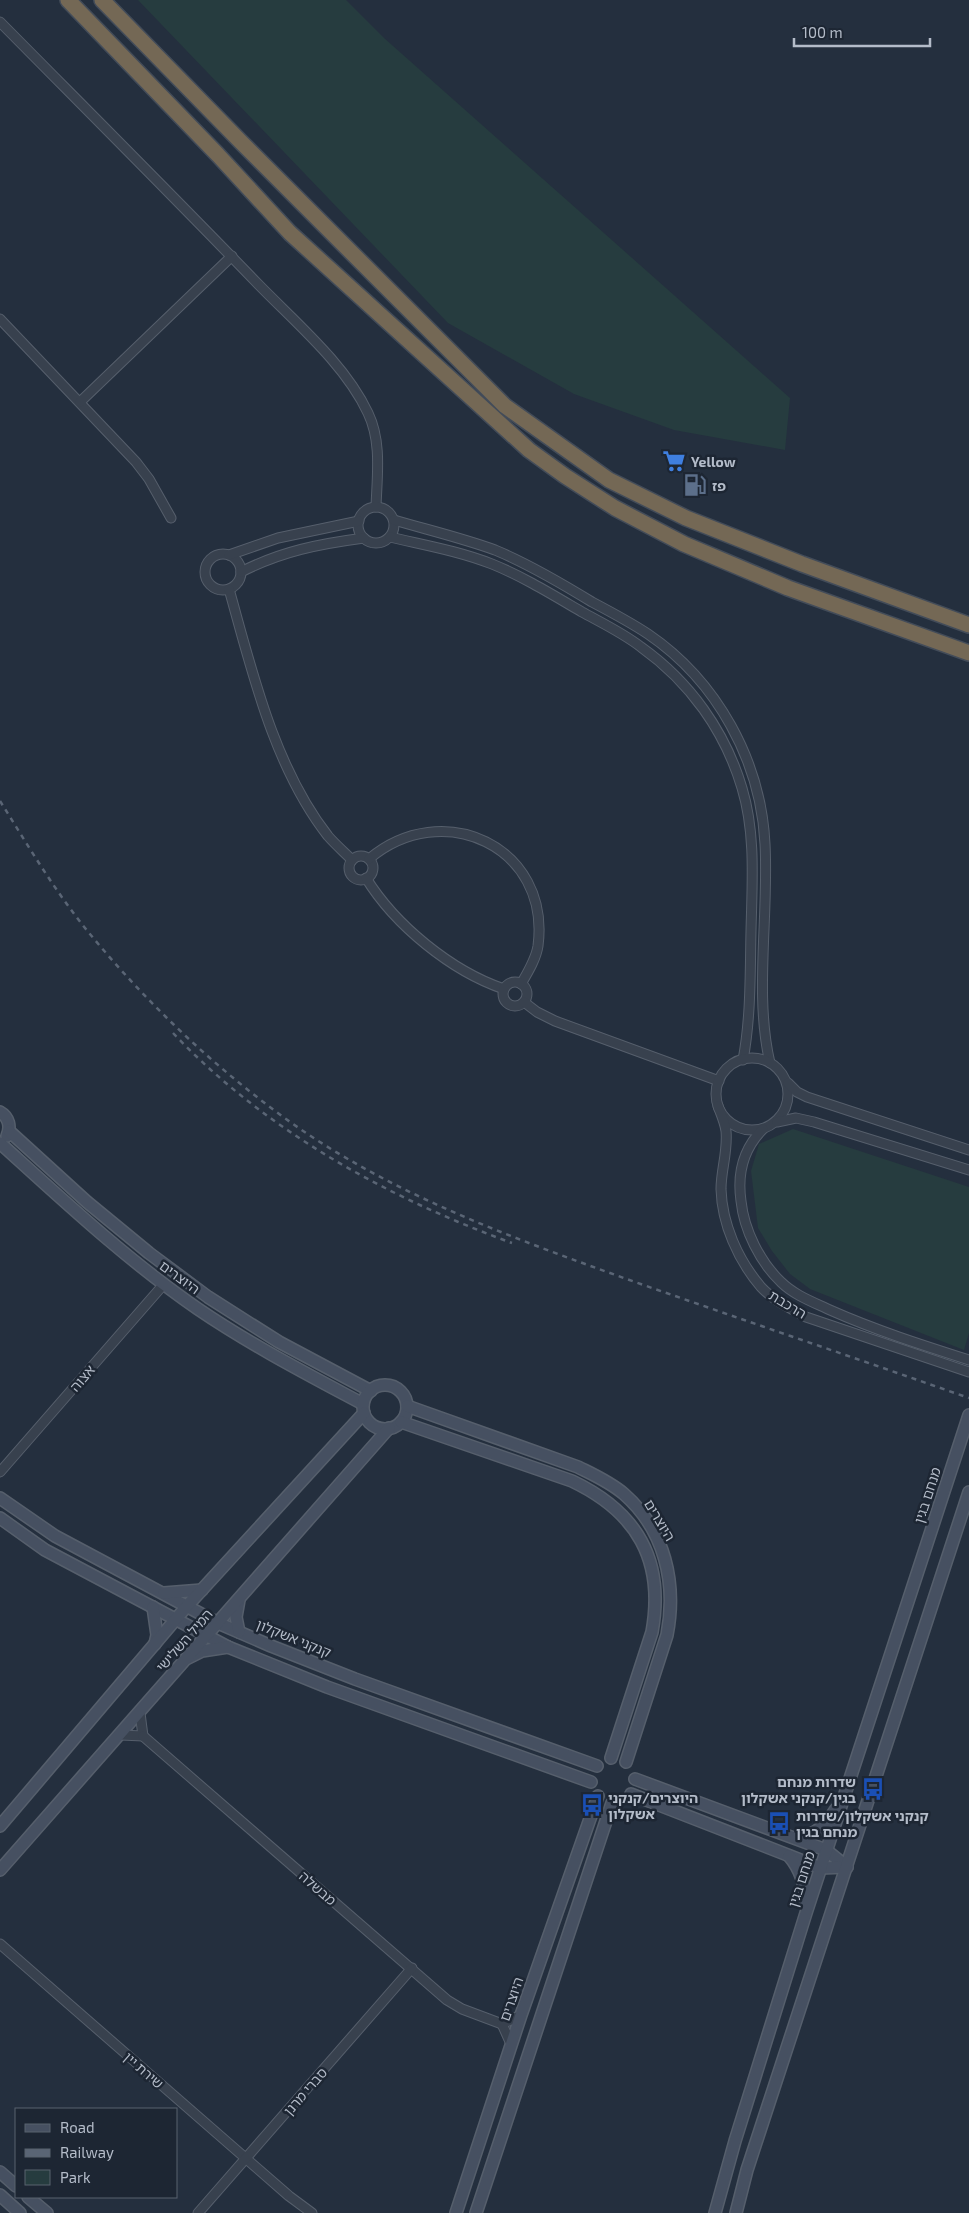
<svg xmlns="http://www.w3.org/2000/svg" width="969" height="2213" font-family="'Exo 2','Noto Sans Hebrew',sans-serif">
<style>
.green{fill:#263c3f}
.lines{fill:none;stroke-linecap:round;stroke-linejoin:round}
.street-casing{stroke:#565f6c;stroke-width:11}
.secondary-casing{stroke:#565f6c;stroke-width:14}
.highway-casing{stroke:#434c59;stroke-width:18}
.street{stroke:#38414e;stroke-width:9}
.secondary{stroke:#465061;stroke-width:11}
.highway{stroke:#746855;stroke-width:15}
.rail{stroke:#5a6575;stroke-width:2.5;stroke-dasharray:5 5;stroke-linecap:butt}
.labels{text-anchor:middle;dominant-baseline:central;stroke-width:5;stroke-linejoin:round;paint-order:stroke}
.poi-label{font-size:14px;font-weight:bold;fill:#b4bcc9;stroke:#1d2633;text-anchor:start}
.street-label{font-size:14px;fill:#b4bcc9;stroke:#1d2633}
</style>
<rect width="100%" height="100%" fill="#242f3e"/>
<g class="green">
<polygon points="138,0 346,0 384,38 790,398 785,450 674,430 574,394 448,323"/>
<polygon points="793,1129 969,1187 969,1333 964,1350 810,1289 790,1274 772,1251 758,1228 751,1171 759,1144"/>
</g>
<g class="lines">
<defs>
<g id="street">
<path d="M0 22C86 109 173 196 258 284 296 323 345 364 368 413 382 442 377 476 376 507"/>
<polyline points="0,319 136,462 149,479 171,518"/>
<polyline points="80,402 232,256"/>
<circle cx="376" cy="525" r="18"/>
<path d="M394 520C428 530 462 538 495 550 529 564 561 583 592 602 611 612 630 622 648 634 717 681 761 761 765 844 769 915 754 995 770 1063"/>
<path d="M390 537C424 545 459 551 492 564 524 577 553 595 582 612 602 623 623 633 641 647 690 682 725 731 742 788 756 834 752 884 751 931 750 974 751 1017 743 1060"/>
<circle cx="223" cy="572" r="18"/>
<polyline points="229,555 278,538 359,521"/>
<path d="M241 572C282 551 319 544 364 538"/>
<path d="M229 589C252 671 274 767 328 836 335 844 344 852 352 860"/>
<circle cx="361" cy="868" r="12"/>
<path d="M369 859C442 797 551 846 538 946 536 959 528 972 521 984"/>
<path d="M366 878C395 925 451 971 504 989"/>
<circle cx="515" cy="994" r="12"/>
<polyline points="524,1002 537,1012 555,1021 719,1081"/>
<circle cx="752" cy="1094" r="36"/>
<polyline points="788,1083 797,1092 807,1097 969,1150"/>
<path d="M718 1106C721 1114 725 1123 726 1131 728 1151 721 1170 721 1189 722 1224 738 1260 761 1287 773 1300 790 1308 806 1317L969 1372"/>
<polyline points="777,1122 796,1118 814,1122 969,1170"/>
<path d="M763 1129C743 1149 737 1173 741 1201 744 1230 760 1262 781 1282 794 1295 813 1302 830 1310 875 1330 922 1345 969 1360"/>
<polyline points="0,1472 164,1284"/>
<polyline points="121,1735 143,1736 140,1713"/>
<polyline points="143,1736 447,2000 462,2009 502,2024"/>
<polyline points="0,1944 289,2196 312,2213"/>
<polyline points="511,2044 502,2024 521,2015"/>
<polyline points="198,2213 412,1968"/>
</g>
<g id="secondary">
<path d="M0 1112C9 1117 11 1127 7 1136"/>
<polyline points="9,1131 87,1202 149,1253 208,1297 279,1342 371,1391"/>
<path d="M0 1143C64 1201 127 1260 198 1309 251 1345 307 1374 363 1404"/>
<circle cx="385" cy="1407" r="22"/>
<path d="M407 1406 578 1467C594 1475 610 1482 624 1494 665 1530 677 1583 667 1635L626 1762"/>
<path d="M401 1422 572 1481C637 1512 665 1560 652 1632L611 1758"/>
<polyline points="0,1498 55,1536 218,1623 271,1646 355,1679 597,1766"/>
<polyline points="0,1518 45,1550 228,1647 327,1687 591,1782"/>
<polyline points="164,1593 202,1590"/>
<polyline points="153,1607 157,1635 155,1644"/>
<polyline points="239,1632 236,1617 239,1600"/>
<polyline points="188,1658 202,1651 228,1647"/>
<polyline points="635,1779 826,1850 847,1867"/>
<polyline points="631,1794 821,1868 847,1867"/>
<polyline points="0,1826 187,1606 364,1413"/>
<path d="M796 1838C815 1836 826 1825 836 1809"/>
<path d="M789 1856C801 1870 806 1887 806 1906"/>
<polyline points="0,1870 389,1428"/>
<polyline points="0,2172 16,2186"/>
<polyline points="0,2195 20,2213"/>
<polyline points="28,2197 47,2213"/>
<polyline points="456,2213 521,2015 598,1796"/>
<polyline points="476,2213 612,1803"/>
<polyline points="715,2213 735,2141 806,1913 969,1415"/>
<polyline points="736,2213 747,2170 969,1492"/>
</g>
<g id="highway">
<polyline points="68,0 218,155 290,233 529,450 565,476 615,508 684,544 788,588 969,653"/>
<polyline points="102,0 240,141 505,406 609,480 686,518 802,564 969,625"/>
</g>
</defs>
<use href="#street" class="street-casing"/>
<use href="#secondary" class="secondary-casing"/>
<use href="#highway" class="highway-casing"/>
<use href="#street" class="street"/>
<use href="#secondary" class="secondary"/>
<use href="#highway" class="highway"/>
<g class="rail">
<path d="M0 801C27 844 53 888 85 928 138 993 199 1053 266 1104 375 1189 507 1236 635 1282 746 1321 858 1359 969 1398"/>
<path d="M173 1033C266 1131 386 1197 512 1243"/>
</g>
</g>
<defs>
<symbol id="supermarket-bare" viewBox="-9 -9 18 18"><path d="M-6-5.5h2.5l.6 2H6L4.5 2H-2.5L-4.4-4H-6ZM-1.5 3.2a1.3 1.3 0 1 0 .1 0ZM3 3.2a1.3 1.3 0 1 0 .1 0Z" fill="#3f7fe0" stroke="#1d2633" stroke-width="2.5" paint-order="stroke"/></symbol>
<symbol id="fuel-bare" viewBox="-9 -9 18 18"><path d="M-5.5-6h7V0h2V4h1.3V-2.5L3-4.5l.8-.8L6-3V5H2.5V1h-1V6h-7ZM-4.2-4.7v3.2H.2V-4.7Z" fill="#5c6f8a" stroke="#1d2633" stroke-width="2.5" paint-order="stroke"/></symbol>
<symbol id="bus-bare" viewBox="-9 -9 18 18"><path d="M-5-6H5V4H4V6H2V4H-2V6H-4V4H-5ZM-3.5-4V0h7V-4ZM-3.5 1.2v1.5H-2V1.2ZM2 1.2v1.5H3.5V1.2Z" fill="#1a4fb4" stroke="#1d2633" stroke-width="2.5" paint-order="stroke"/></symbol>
</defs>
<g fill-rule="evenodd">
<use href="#supermarket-bare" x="658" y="445" width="32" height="32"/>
<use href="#fuel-bare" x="679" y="469" width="32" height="32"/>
<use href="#bus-bare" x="857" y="1773" width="32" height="32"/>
<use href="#bus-bare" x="576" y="1789" width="32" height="32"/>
<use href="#bus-bare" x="763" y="1807" width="32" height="32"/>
</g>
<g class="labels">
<g class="poi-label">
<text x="691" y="461">Yellow</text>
<text x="712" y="485">פז</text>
<text x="856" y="1781" text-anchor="end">שדרות מנחם<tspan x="856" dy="16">בגין/קנקני אשקלון</tspan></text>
<text x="608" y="1797">היוצרים/קנקני<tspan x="608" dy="16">אשקלון</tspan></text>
<text x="796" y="1815">קנקני אשקלון/שדרות<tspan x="796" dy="16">מנחם בגין</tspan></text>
</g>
<g class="street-label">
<text transform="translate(180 1277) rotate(36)">היוצרים</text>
<text transform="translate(788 1304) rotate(31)">הרכבת</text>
<text transform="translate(82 1378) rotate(-49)">אצוה</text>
<text transform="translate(927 1495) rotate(-72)">מנחם בגין</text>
<text transform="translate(660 1520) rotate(59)">היוצרים</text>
<text transform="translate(294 1638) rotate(22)">קנקני אשקלון</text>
<text transform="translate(184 1640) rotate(-49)">המיל השלישי</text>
<text transform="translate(801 1879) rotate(-72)">מנחם בגין</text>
<text transform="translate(318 1888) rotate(41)">מבשלה</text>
<text transform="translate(511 1999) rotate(-71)">היוצרים</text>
<text transform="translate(144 2070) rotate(41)">שירת יין</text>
<text transform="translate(305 2091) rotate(-49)">סברי מרנן</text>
</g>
</g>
<rect x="15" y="2108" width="162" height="90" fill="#1d2633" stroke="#59626f"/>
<rect x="25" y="2124" width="25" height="8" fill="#465061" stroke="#59626f"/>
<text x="60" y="2133" font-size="15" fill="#b4bcc9">Road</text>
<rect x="25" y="2149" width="25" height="8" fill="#5a6575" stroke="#59626f"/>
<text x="60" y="2158" font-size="15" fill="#b4bcc9">Railway</text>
<rect x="25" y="2170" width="25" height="15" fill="#263c3f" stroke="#59626f"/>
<text x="60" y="2183" font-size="15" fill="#b4bcc9">Park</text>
<path d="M794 38v8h136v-8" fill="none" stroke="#b4bcc9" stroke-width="2.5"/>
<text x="802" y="38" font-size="15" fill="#b4bcc9" stroke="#1d2633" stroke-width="4" paint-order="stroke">100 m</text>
</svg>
